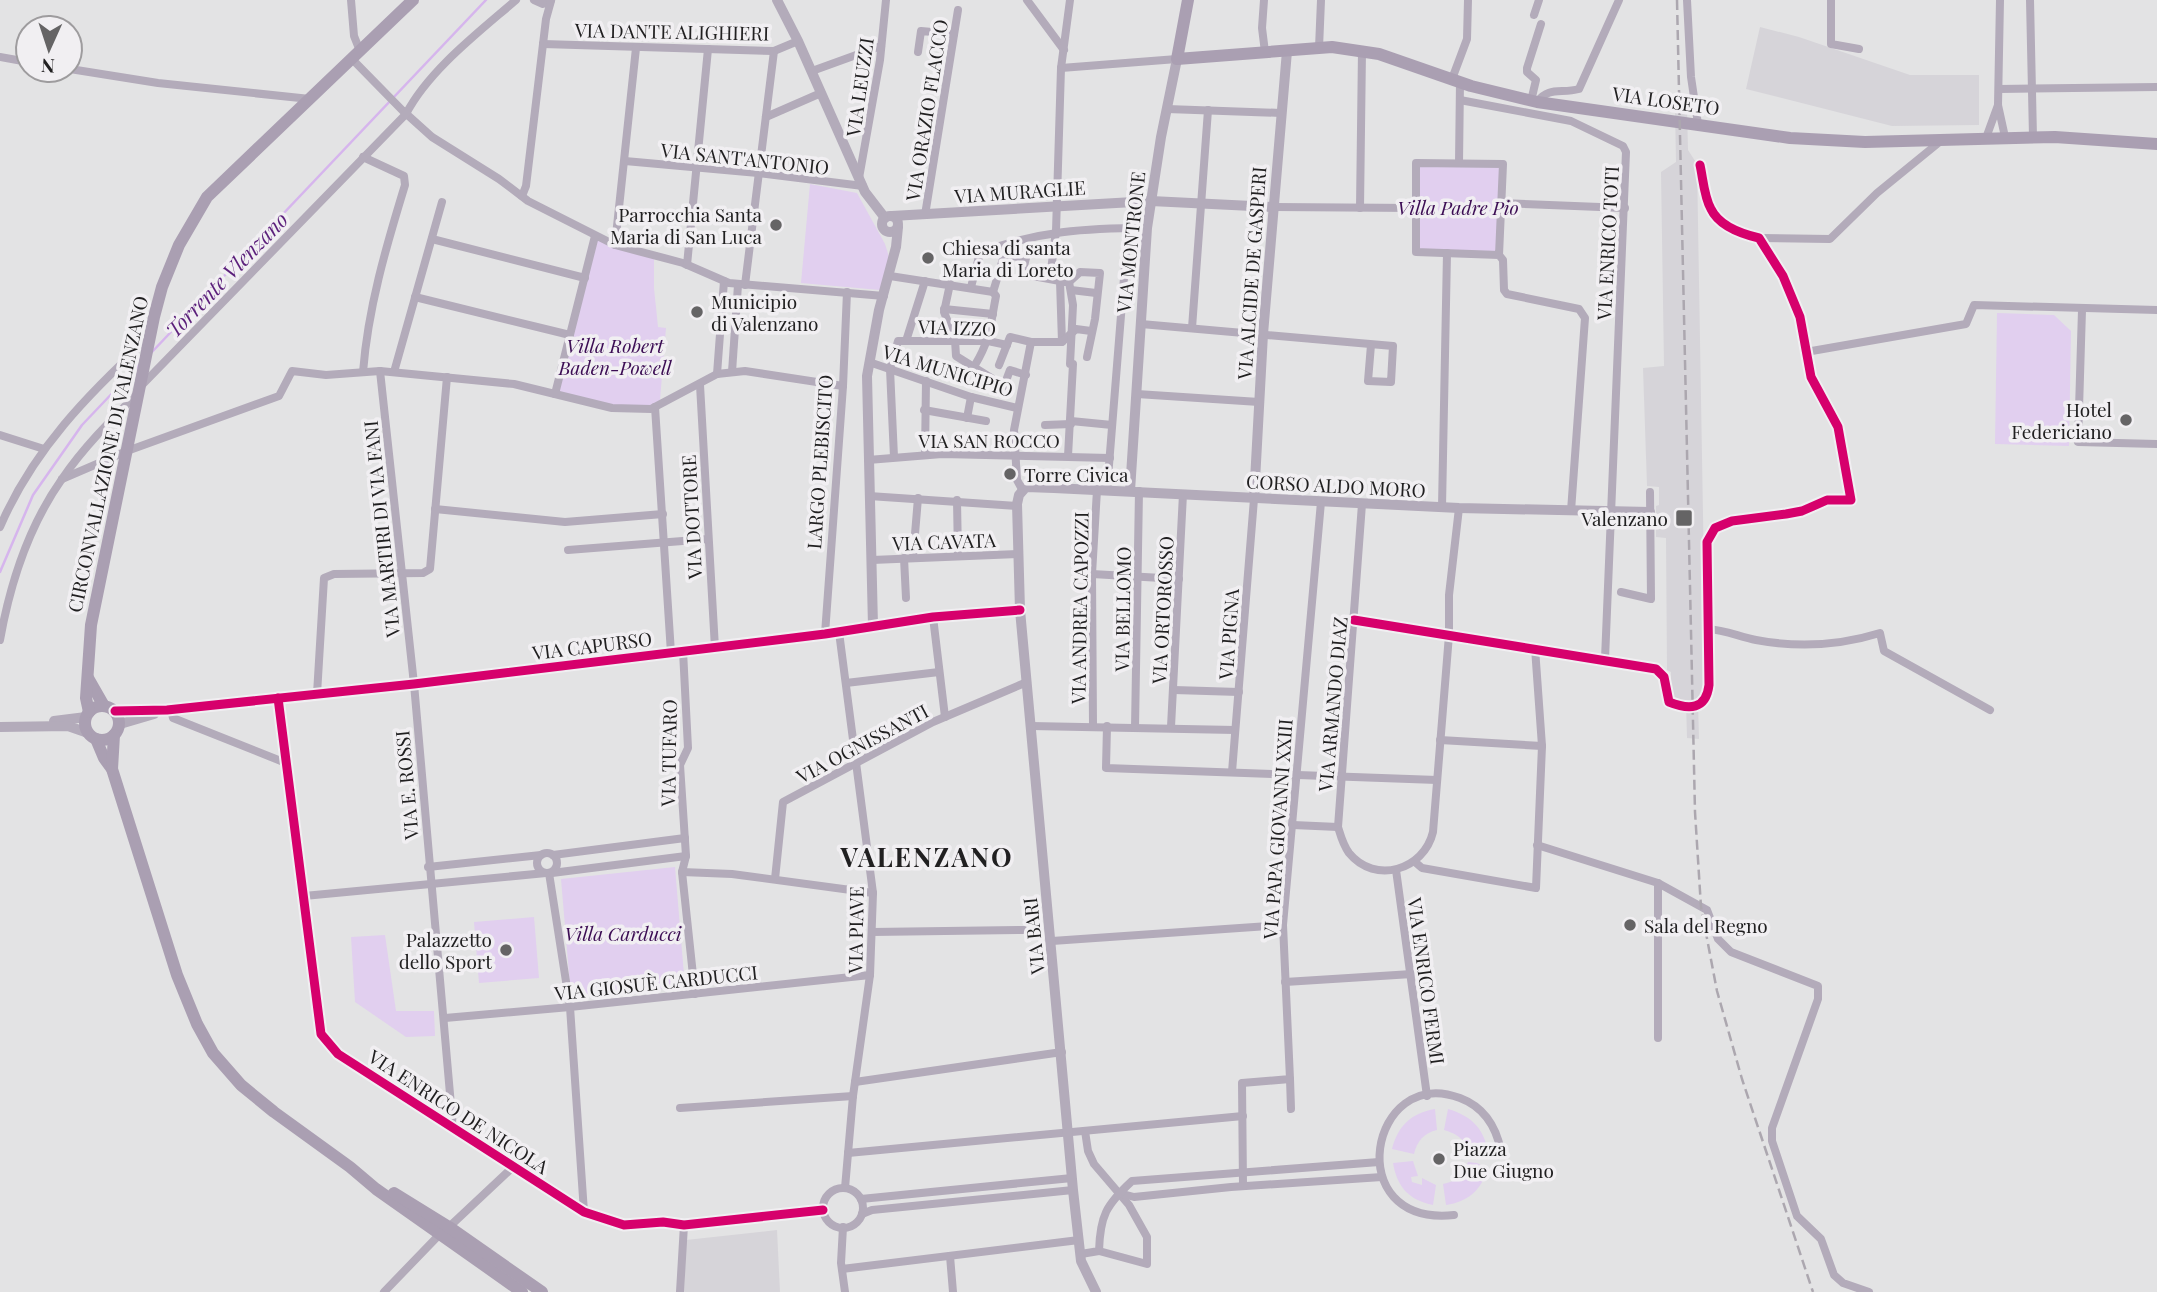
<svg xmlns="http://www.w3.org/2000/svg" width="2157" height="1292" font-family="'Playfair Display',serif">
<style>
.built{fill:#d6d4d9}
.green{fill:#e1cfef}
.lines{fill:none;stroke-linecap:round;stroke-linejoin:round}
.stream{stroke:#d6b5ed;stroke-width:2.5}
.minor{stroke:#b3abba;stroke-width:8}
.tertiary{stroke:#b3abba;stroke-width:10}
.secondary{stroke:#aa9fb2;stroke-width:12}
.rail{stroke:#aca7af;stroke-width:2.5;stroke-dasharray:10 5;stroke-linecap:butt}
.cycleway-casing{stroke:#f1eff2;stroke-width:13}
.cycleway{stroke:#d6006c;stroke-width:9}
.poi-dot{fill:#656465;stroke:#f1eff2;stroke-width:2.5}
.labels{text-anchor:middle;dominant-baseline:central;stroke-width:7;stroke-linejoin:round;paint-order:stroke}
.street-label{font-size:19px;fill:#212021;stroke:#f1eff2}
.park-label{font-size:19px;font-style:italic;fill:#3c0d54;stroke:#f1eff2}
.poi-label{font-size:19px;fill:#212021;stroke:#f1eff2;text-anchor:start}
.water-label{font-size:21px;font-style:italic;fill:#5b1f7b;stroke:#f1eff2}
.district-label{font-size:26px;font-weight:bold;letter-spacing:2px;fill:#212021;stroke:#f1eff2}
</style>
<rect width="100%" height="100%" fill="#e3e3e4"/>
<g class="built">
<polygon points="1760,27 1799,37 1910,75 1979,75 1979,125 1892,126 1746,89"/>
<polygon points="1675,108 1687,108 1688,150 1697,164 1706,691 1698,702 1699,739 1687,738 1686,701 1677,701 1671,693 1671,672 1667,670 1666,538 1656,537 1656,506 1659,505 1659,487 1647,486 1643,368 1664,366 1661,172 1676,162"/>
<polygon points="777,1230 780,1292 684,1292 686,1240"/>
</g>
<g class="green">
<polygon points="1416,163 1503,164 1499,255 1416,252"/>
<polygon points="810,184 857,193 885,244 890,260 880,290 801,283"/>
<polygon points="595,236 654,255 654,288 658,327 666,328 660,400 651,409 612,408 555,394"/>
<polygon points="1997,313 2054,315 2071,331 2069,446 1995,444"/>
<polygon points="675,867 685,987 571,997 561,879"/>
<polygon points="534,917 539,978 479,983 474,922"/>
<polygon points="385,935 396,1011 434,1011 435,1036 406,1037 355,1002 351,937"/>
<path d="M1435 1109 1437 1130C1424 1133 1417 1141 1414 1154L1392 1149C1398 1126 1411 1113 1435 1109Z"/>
<path d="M1448 1109C1471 1116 1483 1127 1488 1151L1468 1154C1466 1139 1457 1134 1444 1130Z"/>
<path d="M1413 1161 1418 1176 1411 1177 1412 1182 1422 1185V1178L1436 1185 1433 1205C1409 1200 1397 1187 1393 1163Z"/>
<path d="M1468 1162 1477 1163 1488 1169C1481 1190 1468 1202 1446 1205L1443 1184C1457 1181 1463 1175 1468 1162Z"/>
</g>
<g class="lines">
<g class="stream">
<polyline points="151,353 486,0"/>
<polyline points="0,572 33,495 82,425 139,365"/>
</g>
<g class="minor">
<polyline points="351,0 354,36 360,51"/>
<polyline points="534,0 543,4 551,0"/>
<polyline points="1027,0 1064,50"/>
<polyline points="1264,0 1262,28 1265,52"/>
<polyline points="1687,0 1691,77 1698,124"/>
<polyline points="1831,0 1831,44 1859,49"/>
<polyline points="2000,0 1998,105 2005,137"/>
<polyline points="2030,0 2033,137"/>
<polyline points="1534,15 1539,0"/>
<polyline points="543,44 774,51 798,41"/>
<polyline points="1319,48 1321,0"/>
<polyline points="918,52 921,31 954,34"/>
<polyline points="0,57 28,62"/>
<polyline points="352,59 402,110 432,137 499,179 528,201 615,245 683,263 729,283 884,296"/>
<polyline points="1061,68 1177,59"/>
<polyline points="70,69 158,83 310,99"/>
<polyline points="812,71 881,46"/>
<polyline points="1452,79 1467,39 1468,0"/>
<polyline points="1999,89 2157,87"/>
<polyline points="1460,100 1571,121 1623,146 1626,152 1605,659"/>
<polyline points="1531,101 1536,80 1527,72 1527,68 1541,24"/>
<path d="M1537 102C1549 86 1561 94 1579 89L1619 0"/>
<polyline points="1167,109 1281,113"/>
<polyline points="766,117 821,93"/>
<polyline points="1986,138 1998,105"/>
<polyline points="625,161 758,173 863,186"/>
<polyline points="1459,163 1460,82"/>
<polyline points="859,178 880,60 886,0"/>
<polyline points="522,196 526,186 546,19 551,1"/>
<polyline points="1501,203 1625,208"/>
<polyline points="1274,207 1415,208"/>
<polyline points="1360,208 1362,50"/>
<polyline points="925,215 958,10"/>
<polyline points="1759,238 1830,239 1877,193 1942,140"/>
<polyline points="432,239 585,278"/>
<polyline points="615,245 636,48"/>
<polyline points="1499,255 1416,252 1416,163 1503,164 1499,255 1503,260 1504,290 1507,294 1579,309 1585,318 1571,511"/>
<polyline points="687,265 708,49"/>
<polyline points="890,276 993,292"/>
<polyline points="1050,278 1056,231 1061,68 1070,0"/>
<polyline points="1063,282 1069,282 1080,272 1100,273 1095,319 1087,357"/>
<polyline points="950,284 944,312 955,340 956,356 1004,386 1010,370 1026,375"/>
<polyline points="745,285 774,51"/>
<path d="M971 287 980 253C1036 231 1087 228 1147 228"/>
<polyline points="1071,290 1096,293"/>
<polyline points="415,297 570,335"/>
<polyline points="944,309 993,314"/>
<polyline points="2082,310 2078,442 2157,444"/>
<polyline points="1141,324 1393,346 1391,382 1368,381 1371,345"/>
<polyline points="1192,328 1208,110"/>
<polyline points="906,341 988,341 1007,345"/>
<polyline points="1806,352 1966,324 1974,305 2157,310"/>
<polyline points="869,362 971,397 1017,408"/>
<path d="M975 365C991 338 990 326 996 296L993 292 1003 259 1012 256 1026 258 1022 274 1060 281 1062 342"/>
<polyline points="999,365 1010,337 1031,342 1062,342 1076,329 1091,331"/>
<polyline points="380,371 414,684 453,1128"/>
<path d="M363 372C368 308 386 247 405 185L404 176 363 157"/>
<polyline points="394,372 442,202"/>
<polyline points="732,372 738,285"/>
<polyline points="717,374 724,281"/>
<polyline points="700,385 715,648"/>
<path d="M141 386 406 114C429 70 479 32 516 0"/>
<polyline points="555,394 595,236"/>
<polyline points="1137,394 1259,402"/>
<polyline points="655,407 671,653"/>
<polyline points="924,410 986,421"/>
<polyline points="967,418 971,397"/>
<polyline points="1071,421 1112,425"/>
<polyline points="1045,425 1071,424"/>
<polyline points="0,435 44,449"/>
<polyline points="925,455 926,381"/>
<polyline points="1068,456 1073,364 1070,364 1073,305 1069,282"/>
<polyline points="894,457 890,369 898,341 906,341 925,281"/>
<polyline points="868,460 942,454 1110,458"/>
<polyline points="62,479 127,451 279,396 292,371 326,375 380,371 514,384 612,408 651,409 717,374 745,371 843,386"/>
<polyline points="1107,490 1128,228"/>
<polyline points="1023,491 1017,480 1014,430 1031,342"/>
<polyline points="869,496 1017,506"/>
<polyline points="957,500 958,556"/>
<path d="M1362 504 1338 827C1341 837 1343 845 1349 853 1375 885 1424 870 1433 832L1449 635V595L1459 508"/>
<polyline points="1442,507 1447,253"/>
<polyline points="435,509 565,522 663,514"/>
<path d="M0 527C33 450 88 394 149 338"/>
<polyline points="568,550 708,539"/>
<polyline points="904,558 906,598"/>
<polyline points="913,558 918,498"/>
<polyline points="872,560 1018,554"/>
<polyline points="1092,574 1179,579"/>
<polyline points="1621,592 1651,599 1650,492"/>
<polyline points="933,617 945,717"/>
<path d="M1354 620 1656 669 1664 677 1669 702C1689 710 1706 710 1709 685L1707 542 1715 528 1732 521 1786 514 1802 511 1827 500H1851L1838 427 1811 377 1800 317 1783 276 1759 238C1742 234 1719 226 1711 209 1704 197 1703 178 1700 165"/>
<path d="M1708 629C1725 630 1740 637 1756 640 1799 648 1838 646 1880 633L1884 651 1990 710"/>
<polyline points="839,632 873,893 870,975 853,1096 845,1188"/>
<polyline points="825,634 843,386 847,292"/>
<path d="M0 640C10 584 28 527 62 479 83 448 110 421 137 394"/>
<polyline points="683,651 688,748 680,765 686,856 682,872 695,994"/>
<polyline points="846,683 939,672"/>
<polyline points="1174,690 1239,692"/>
<polyline points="317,694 324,578 334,574 423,573 430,569 447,377"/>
<polyline points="278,698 321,1034 338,1054 584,1212 624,1225 663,1222 684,1225 823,1210"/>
<polyline points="171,710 173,718 286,763"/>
<polyline points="1031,726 1235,730"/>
<polyline points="1093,726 1092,574 1097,490"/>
<polyline points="1107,726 1106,768 1437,780"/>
<polyline points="1171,727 1183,494"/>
<polyline points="1135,728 1139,491"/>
<polyline points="1440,740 1542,746"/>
<polyline points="1232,772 1254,499"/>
<polyline points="1293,825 1338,827"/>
<polyline points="1537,845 1658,883 1707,910 1718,939 1731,952 1818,986 1818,999 1772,1128 1772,1141 1797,1216 1821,1239 1834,1275 1843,1283 1869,1292"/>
<circle cx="547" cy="863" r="10"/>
<polyline points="553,855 685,838"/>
<polyline points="1415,862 1422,868 1536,888 1542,746 1535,648"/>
<polyline points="428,867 541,855"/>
<polyline points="1396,870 1427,1096"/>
<polyline points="682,872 732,874 873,893"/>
<polyline points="549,873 570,1007 584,1212"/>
<polyline points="552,873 686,856"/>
<polyline points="775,879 783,802 933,722 1027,682"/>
<polyline points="304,896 546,873"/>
<polyline points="872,932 1024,930"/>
<polyline points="1052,941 1283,925"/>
<polyline points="1285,982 1412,974"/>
<polyline points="445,1018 570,1007 870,975"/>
<polyline points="1658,1038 1658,883"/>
<polyline points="1290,1079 1291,1109"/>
<polyline points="855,1082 1062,1052"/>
<polyline points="680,1108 853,1096"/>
<polyline points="1085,1131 1088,1151 1094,1164 1129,1205 1147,1237 1147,1264 1099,1251"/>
<polyline points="848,1153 1243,1116"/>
<polyline points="1243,1186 1242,1083 1290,1079 1283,925 1321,502"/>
<circle cx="843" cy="1208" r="20"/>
<polyline points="1119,1193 1134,1197 1231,1187 1382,1177"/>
<polyline points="861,1199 1072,1178"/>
<polyline points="862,1214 872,1210 1073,1190"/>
<path d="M1454 1215C1339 1227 1370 1064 1460 1098 1484 1107 1496 1126 1501 1151"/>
<polyline points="449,1227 513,1167"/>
<polyline points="843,1227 841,1263 845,1292"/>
<path d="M1081 1254 1099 1251C1100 1216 1106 1205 1132 1181L1379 1162"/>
<polyline points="950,1256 953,1292"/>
<polyline points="842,1269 1079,1240"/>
<polyline points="384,1292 440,1234"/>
<polyline points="680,1292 684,1225"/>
</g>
<g class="tertiary">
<polyline points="777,0 798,41 865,192 885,218"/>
<circle cx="890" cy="224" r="8"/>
<polyline points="892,216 1151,201 1274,207"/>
<polyline points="1130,491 1147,228 1161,137 1177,59"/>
<polyline points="1254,499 1263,334 1287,51"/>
<polyline points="873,626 867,376 879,310 896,247 898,227"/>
<polyline points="115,711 167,710 414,684 825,634 933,617 1020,610"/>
<polyline points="54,721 86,717"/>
<polyline points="120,724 154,714"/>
<polyline points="0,727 68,726 88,733"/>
<polyline points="1096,1292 1081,1261 1073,1190 1020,610 1017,504 1019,495 1026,487 1054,488 1459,508 1650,512"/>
</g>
<g class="secondary">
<polyline points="1188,0 1177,59 1332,47 1379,54 1471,86 1537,102 1790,138 1865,142 2055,137 2157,144"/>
<polyline points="88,678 104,706"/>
<circle cx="102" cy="723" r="17"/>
<polyline points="89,712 86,698 91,625 154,317 162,287 179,245 207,197 413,0"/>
<polyline points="96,739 104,758 112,769 177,975 197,1024 213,1053 241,1085 274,1112 350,1167 376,1189 522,1292"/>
<polyline points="112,769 114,735"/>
<polyline points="394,1193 449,1227 542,1292"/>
</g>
<polyline class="rail" points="1677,0 1695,812 1701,907 1717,991 1742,1079 1813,1292"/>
<defs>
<g id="cycleway">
<path d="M1354 620 1656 669 1664 677 1669 702C1689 710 1706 710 1709 685L1707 542 1715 528 1732 521 1786 514 1802 511 1827 500H1851L1838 427 1811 377 1800 317 1783 276 1759 238C1742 234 1719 226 1711 209 1704 197 1703 178 1700 165"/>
<polyline points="278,698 321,1034 338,1054 584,1212 624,1225 663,1222 684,1225 823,1210"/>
<polyline points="115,711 167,710 414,684 825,634 933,617 1020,610"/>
</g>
</defs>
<use href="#cycleway" class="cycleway-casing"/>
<use href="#cycleway" class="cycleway"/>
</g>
<g class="poi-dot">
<circle cx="776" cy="225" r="7"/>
<circle cx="928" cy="258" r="7"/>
<circle cx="697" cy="312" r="7"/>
<circle cx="2126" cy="420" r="7"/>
<circle cx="1010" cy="474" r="7"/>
<rect x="1675" y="509" width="18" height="18" rx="3.5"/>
<circle cx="1630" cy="925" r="7"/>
<circle cx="506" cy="950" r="7"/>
<circle cx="1439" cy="1159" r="7"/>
</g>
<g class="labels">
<g class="street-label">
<text transform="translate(672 31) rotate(1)">VIA DANTE ALIGHIERI</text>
<text transform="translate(859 87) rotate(-82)">VIA LEUZZI</text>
<text transform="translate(1666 100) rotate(8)">VIA LOSETO</text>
<text transform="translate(926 110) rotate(-81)">VIA ORAZIO FLACCO</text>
<text transform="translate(745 158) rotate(6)">VIA SANT'ANTONIO</text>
<text transform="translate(1020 191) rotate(-4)">VIA MURAGLIE</text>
<text transform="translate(1130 242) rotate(-84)">VIA MONTRONE</text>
<text transform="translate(1607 243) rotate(-87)">VIA ENRICO TOTI</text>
<text transform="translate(1251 273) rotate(-86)">VIA ALCIDE DE GASPERI</text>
<text transform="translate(957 327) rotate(2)">VIA IZZO</text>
<text transform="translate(948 370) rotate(17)">VIA MUNICIPIO</text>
<text x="989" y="440">VIA SAN ROCCO</text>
<text transform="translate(107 454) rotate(-78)">CIRCONVALLAZIONE DI VALENZANO</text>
<text transform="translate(819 462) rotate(-86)">LARGO PLEBISCITO</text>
<text transform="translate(1336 485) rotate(3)">CORSO ALDO MORO</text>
<text transform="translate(691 517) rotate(-93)">VIA DOTTORE</text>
<text transform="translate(381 529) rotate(-96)">VIA MARTIRI DI VIA FANI</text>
<text transform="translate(944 541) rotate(-2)">VIA CAVATA</text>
<text transform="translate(1079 608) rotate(-89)">VIA ANDREA CAPOZZI</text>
<text transform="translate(1122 609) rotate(-89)">VIA BELLOMO</text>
<text transform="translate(1162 610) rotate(-87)">VIA ORTOROSSO</text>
<text transform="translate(1228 634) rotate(-86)">VIA PIGNA</text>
<text transform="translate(592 645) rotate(-7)">VIA CAPURSO</text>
<text transform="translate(1332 704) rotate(-85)">VIA ARMANDO DIAZ</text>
<text transform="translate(862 743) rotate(-28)">VIA OGNISSANTI</text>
<text transform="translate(668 753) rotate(-89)">VIA TUFARO</text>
<text transform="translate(406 785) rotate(-95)">VIA E. ROSSI</text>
<text transform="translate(1277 829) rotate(-86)">VIA PAPA GIOVANNI XXIII</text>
<text transform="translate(855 930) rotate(-89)">VIA PIAVE</text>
<text transform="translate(1033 936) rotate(-96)">VIA BARI</text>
<text transform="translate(1427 981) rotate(82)">VIA ENRICO FERMI</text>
<text transform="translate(656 982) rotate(-6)">VIA GIOSUÈ CARDUCCI</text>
<text transform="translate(459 1111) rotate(33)">VIA ENRICO DE NICOLA</text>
</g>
<g class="park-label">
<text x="1458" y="207">Villa Padre Pio</text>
<text x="615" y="345">Villa Robert<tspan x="615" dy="22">Baden-Powell</tspan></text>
<text x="623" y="933">Villa Carducci</text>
</g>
<g class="poi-label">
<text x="762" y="214" text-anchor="end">Parrocchia Santa<tspan x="762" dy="22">Maria di San Luca</tspan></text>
<text x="942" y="247">Chiesa di santa<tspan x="942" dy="22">Maria di Loreto</tspan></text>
<text x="711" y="301">Municipio<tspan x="711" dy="22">di Valenzano</tspan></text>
<text x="2112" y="409" text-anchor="end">Hotel<tspan x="2112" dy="22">Federiciano</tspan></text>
<text x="1024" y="474">Torre Civica</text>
<text x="1668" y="518" text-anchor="end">Valenzano</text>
<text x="1644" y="925">Sala del Regno</text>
<text x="492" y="939" text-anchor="end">Palazzetto<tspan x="492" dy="22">dello Sport</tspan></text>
<text x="1453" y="1148">Piazza<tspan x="1453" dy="22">Due Giugno</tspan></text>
</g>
<g class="water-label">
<text transform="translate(226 274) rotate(-46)">Torrente Vlenzano</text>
</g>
<g class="district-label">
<text x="927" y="856">VALENZANO</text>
</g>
</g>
<g transform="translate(49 49) rotate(183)"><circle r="33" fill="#f1eff2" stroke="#9e9c9e" stroke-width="2"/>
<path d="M0-5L12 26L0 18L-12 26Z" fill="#656465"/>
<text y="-10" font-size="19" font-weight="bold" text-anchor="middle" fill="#212021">N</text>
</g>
</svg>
